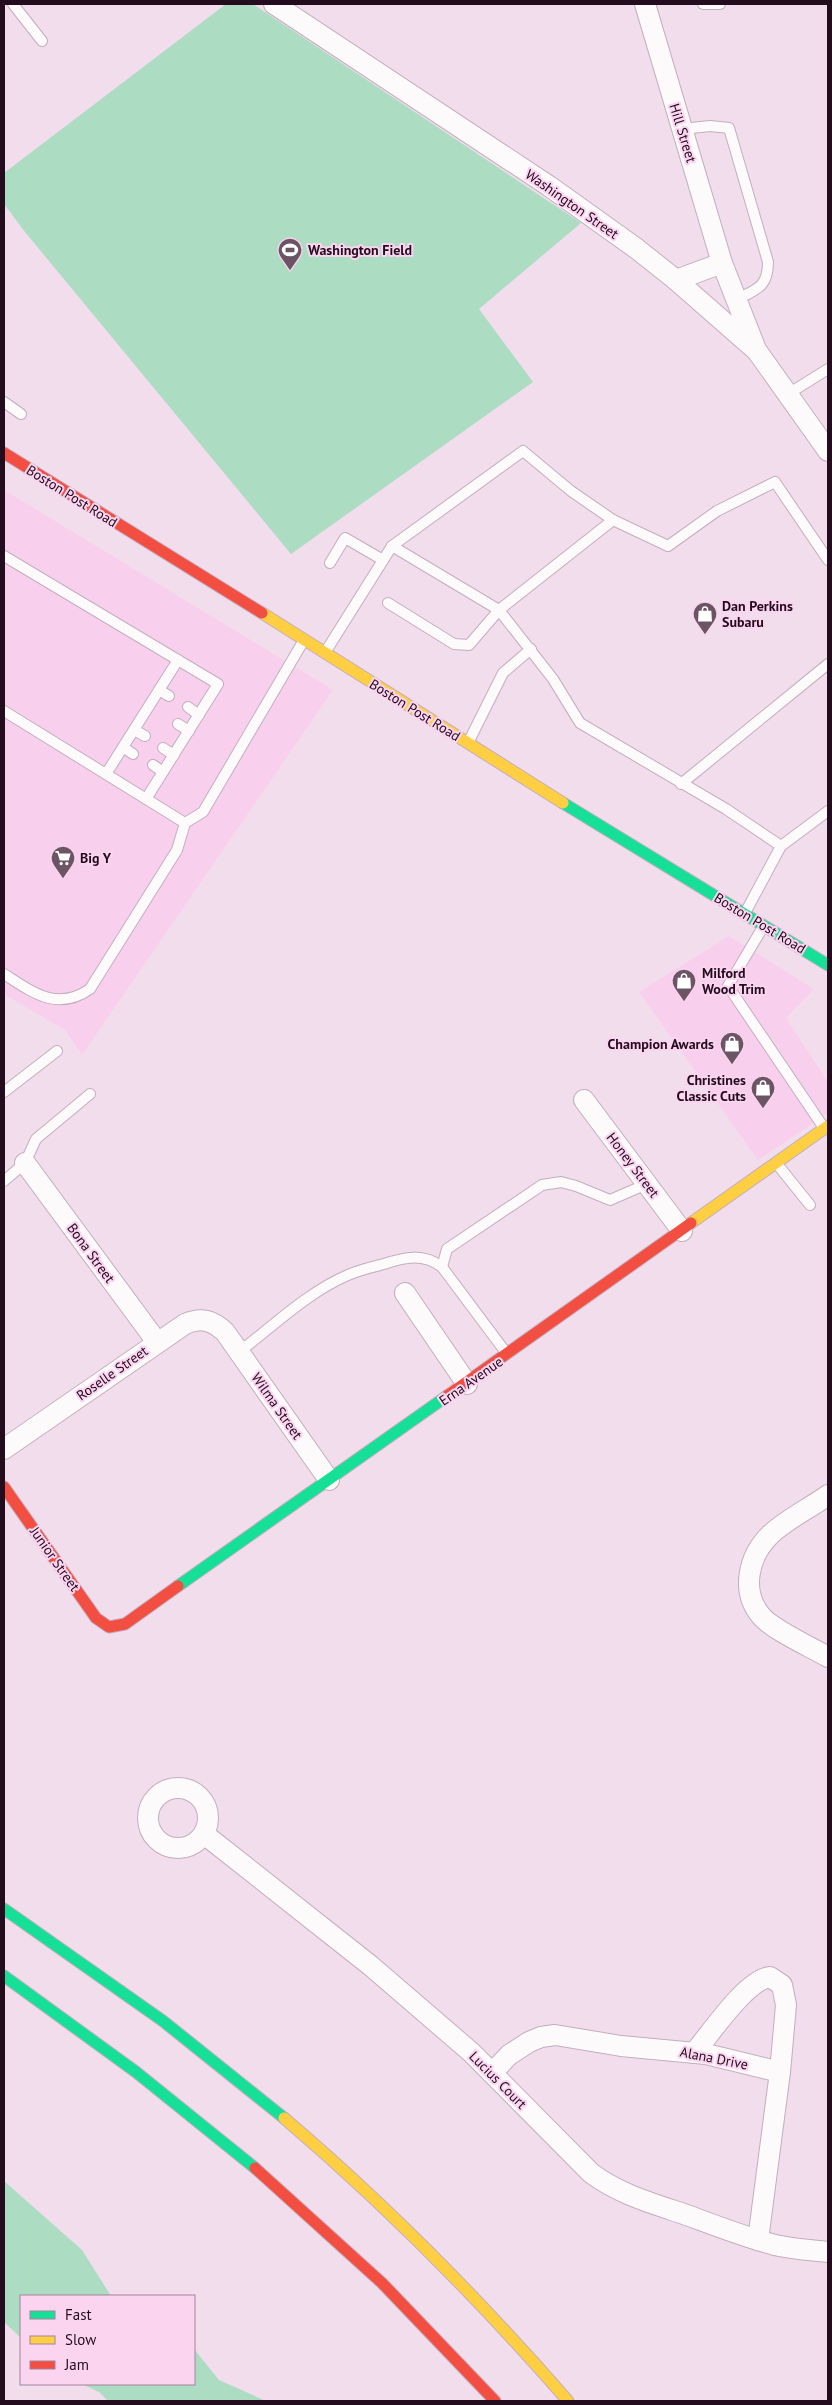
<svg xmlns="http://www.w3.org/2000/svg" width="832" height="2405" font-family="'PT Sans',sans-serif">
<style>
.built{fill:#f8d0ed}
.green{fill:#acdcc1}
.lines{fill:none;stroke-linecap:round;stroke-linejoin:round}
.lane-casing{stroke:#c3aebd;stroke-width:12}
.street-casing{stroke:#c3aebd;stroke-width:22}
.fast-casing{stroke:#c3aebd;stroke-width:13}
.slow-casing{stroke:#c3aebd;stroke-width:13}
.jam-casing{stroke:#c3aebd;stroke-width:13}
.lane{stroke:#fdfafc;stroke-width:10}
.street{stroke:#fdfafc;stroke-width:20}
.fast{stroke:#16e098;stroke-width:11}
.slow{stroke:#ffcf43;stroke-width:11}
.jam{stroke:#f24e42;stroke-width:11}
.labels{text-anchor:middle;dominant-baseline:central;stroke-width:4;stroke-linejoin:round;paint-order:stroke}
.street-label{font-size:14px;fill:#220c1d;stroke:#fbd4f0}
.poi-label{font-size:14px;font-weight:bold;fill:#220c1d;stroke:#fbd4f0;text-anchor:start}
</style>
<rect width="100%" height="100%" fill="#f2ddec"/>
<g class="built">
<polygon points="4,490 333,690 82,1055 65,1030 4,994"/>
<polygon points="729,936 814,989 786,1018 828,1082 828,1113 758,1160 639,992"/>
</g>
<g class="green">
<polygon points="226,4 253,4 581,223 479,309 533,382 291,554 25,232 4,204 4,173"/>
<polygon points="4,2181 82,2250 111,2296 21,2296 21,2338 4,2322"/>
<polygon points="194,2349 219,2380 266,2401 108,2401 99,2392 82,2384 194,2384"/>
</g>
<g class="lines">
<defs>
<g id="lane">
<polyline points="13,4 42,41"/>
<polyline points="703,4 720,4"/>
<path d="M682 129 710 126 729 128 768 262C768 288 756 289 736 300"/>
<polyline points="788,394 828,369"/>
<polyline points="4,402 21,414"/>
<polyline points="4,556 218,684 146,799"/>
<polyline points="330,563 345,538 383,560"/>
<polyline points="388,603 454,644 469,645 499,610 613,520"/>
<polyline points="326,651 392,546"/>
<polyline points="159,690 169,696"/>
<polyline points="188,707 199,715"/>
<polyline points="4,711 185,823"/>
<polyline points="178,724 189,731"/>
<polyline points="134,730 145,736"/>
<polyline points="468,743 503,673 531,649"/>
<polyline points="123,747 133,754"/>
<polyline points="163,748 174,755"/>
<polyline points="153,765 163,772"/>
<polyline points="106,774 178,660"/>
<polyline points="681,784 828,664"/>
<polyline points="781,846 726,809 580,723 553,679 499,610 392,546 523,451 571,491 613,520 668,546 717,511 775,482 828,560"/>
<polyline points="745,913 781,846 828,811"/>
<polyline points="763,927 728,986 824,1128"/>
<path d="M4 974C32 992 57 1012 90 989L177 850 185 823 203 812 304 640"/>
<polyline points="4,1092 57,1051"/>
<polyline points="777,1164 810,1205"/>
<polyline points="4,1181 25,1163 36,1139 90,1094"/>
<polyline points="442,1267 447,1249 542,1185 561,1182 576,1186 610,1200 647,1184"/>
<path d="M239 1352C273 1326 308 1292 348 1275 359 1270 372 1267 384 1264 405 1257 423 1253 442 1267L507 1354"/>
</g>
<g id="street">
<polyline points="274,4 549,186 637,249 676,280 757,351 828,451"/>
<polyline points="645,4 722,263 755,347"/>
<polyline points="676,280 722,263"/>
<polyline points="584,1100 682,1231"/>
<polyline points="25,1163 157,1342"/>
<polyline points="405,1293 467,1384"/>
<path d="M4 1449 185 1324C201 1317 212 1320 225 1332L329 1480"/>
<path d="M828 1495C810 1508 787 1519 771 1534 748 1556 740 1592 762 1617 775 1631 811 1647 828 1657"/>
<circle cx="178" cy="1818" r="30"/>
<path d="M204 1834 371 1966 472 2053 591 2173C619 2194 651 2203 684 2214 714 2225 744 2237 775 2245 792 2249 811 2250 828 2252"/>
<path d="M694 2053C711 2033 746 1980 770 1977L782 1985 786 2005 780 2072"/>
<polyline points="492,2073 509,2055 529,2042 541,2037 555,2035 621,2046 706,2054 780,2072 758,2240"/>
</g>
<g id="fast">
<polyline points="563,803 828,965"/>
<polyline points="178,1586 447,1396"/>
<polyline points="4,1909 163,2021 284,2118"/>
<polyline points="4,1976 136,2072 255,2168"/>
</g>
<g id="slow">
<polyline points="262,613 563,803"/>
<polyline points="691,1223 828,1126"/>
<path d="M284 2118C386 2205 480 2300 568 2401"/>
</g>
<g id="jam">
<polyline points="4,453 262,613"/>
<polyline points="447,1396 691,1223"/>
<polyline points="4,1487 96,1618 109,1627 125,1624 178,1586"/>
<polyline points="255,2168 382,2283 495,2401"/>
</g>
</defs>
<use href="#lane" class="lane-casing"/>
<use href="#street" class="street-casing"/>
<use href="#fast" class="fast-casing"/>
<use href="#slow" class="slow-casing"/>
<use href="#jam" class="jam-casing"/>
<use href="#lane" class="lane"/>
<use href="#street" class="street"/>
<use href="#fast" class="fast"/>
<use href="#slow" class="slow"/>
<use href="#jam" class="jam"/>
</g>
<defs>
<symbol id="stadium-pin" viewBox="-11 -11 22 30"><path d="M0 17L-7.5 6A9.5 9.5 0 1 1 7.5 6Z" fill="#6b5565" stroke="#fbd4f0"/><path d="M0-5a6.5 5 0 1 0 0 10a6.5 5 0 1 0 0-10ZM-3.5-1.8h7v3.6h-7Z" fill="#fff"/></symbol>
<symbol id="shop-pin" viewBox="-11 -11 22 30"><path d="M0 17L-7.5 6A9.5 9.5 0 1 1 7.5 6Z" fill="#6b5565" stroke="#fbd4f0"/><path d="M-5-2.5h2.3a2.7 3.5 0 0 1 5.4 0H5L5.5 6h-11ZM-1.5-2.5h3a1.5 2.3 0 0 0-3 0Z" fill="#fff"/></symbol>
<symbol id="supermarket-pin" viewBox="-11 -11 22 30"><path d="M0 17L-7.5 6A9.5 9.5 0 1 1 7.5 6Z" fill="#6b5565" stroke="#fbd4f0"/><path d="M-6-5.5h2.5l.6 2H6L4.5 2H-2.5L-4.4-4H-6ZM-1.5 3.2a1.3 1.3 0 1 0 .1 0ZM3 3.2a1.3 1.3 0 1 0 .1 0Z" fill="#fff"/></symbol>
</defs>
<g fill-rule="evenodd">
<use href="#stadium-pin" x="276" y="236" width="28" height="38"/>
<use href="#shop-pin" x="691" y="600" width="28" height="38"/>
<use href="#supermarket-pin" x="49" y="844" width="28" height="38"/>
<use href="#shop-pin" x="670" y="967" width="28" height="38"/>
<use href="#shop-pin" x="718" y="1030" width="28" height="38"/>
<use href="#shop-pin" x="749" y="1074" width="28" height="38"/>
</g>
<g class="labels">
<g class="street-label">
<text transform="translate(683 133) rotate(73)">Hill Street</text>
<text transform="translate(572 204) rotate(35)">Washington Street</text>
<text transform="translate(72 496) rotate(32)">Boston Post Road</text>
<text transform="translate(415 710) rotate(32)">Boston Post Road</text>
<text transform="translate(760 923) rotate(31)">Boston Post Road</text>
<text transform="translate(633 1165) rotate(53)">Honey Street</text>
<text transform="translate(91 1253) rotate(54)">Bona Street</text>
<text transform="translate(112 1373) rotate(-35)">Roselle Street</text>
<text transform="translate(471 1381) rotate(-35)">Erna Avenue</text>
<text transform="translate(277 1406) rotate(55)">Wilma Street</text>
<text transform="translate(55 1559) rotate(55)">Junior Street</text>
<text transform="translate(714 2058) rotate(11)">Alana Drive</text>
<text transform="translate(498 2080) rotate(45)">Lucius Court</text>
</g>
<g class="poi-label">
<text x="308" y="250">Washington Field</text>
<text x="722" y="606">Dan Perkins<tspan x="722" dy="16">Subaru</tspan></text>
<text x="80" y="858">Big Y</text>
<text x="702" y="973">Milford<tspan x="702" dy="16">Wood Trim</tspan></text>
<text x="714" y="1044" text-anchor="end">Champion Awards</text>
<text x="746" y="1080" text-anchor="end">Christines<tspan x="746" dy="16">Classic Cuts</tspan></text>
</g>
</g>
<rect width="832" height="2405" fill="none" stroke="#220c1d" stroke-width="10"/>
<rect x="20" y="2295" width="175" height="90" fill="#fbd4f0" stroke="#a4849c"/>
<rect x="30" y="2311" width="25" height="8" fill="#16e098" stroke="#a4849c"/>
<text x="65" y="2320" font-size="15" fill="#220c1d">Fast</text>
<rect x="30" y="2336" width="25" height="8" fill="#ffcf43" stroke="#a4849c"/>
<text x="65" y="2345" font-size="15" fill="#220c1d">Slow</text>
<rect x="30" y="2361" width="25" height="8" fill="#f24e42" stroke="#a4849c"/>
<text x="65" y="2370" font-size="15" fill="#220c1d">Jam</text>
</svg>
